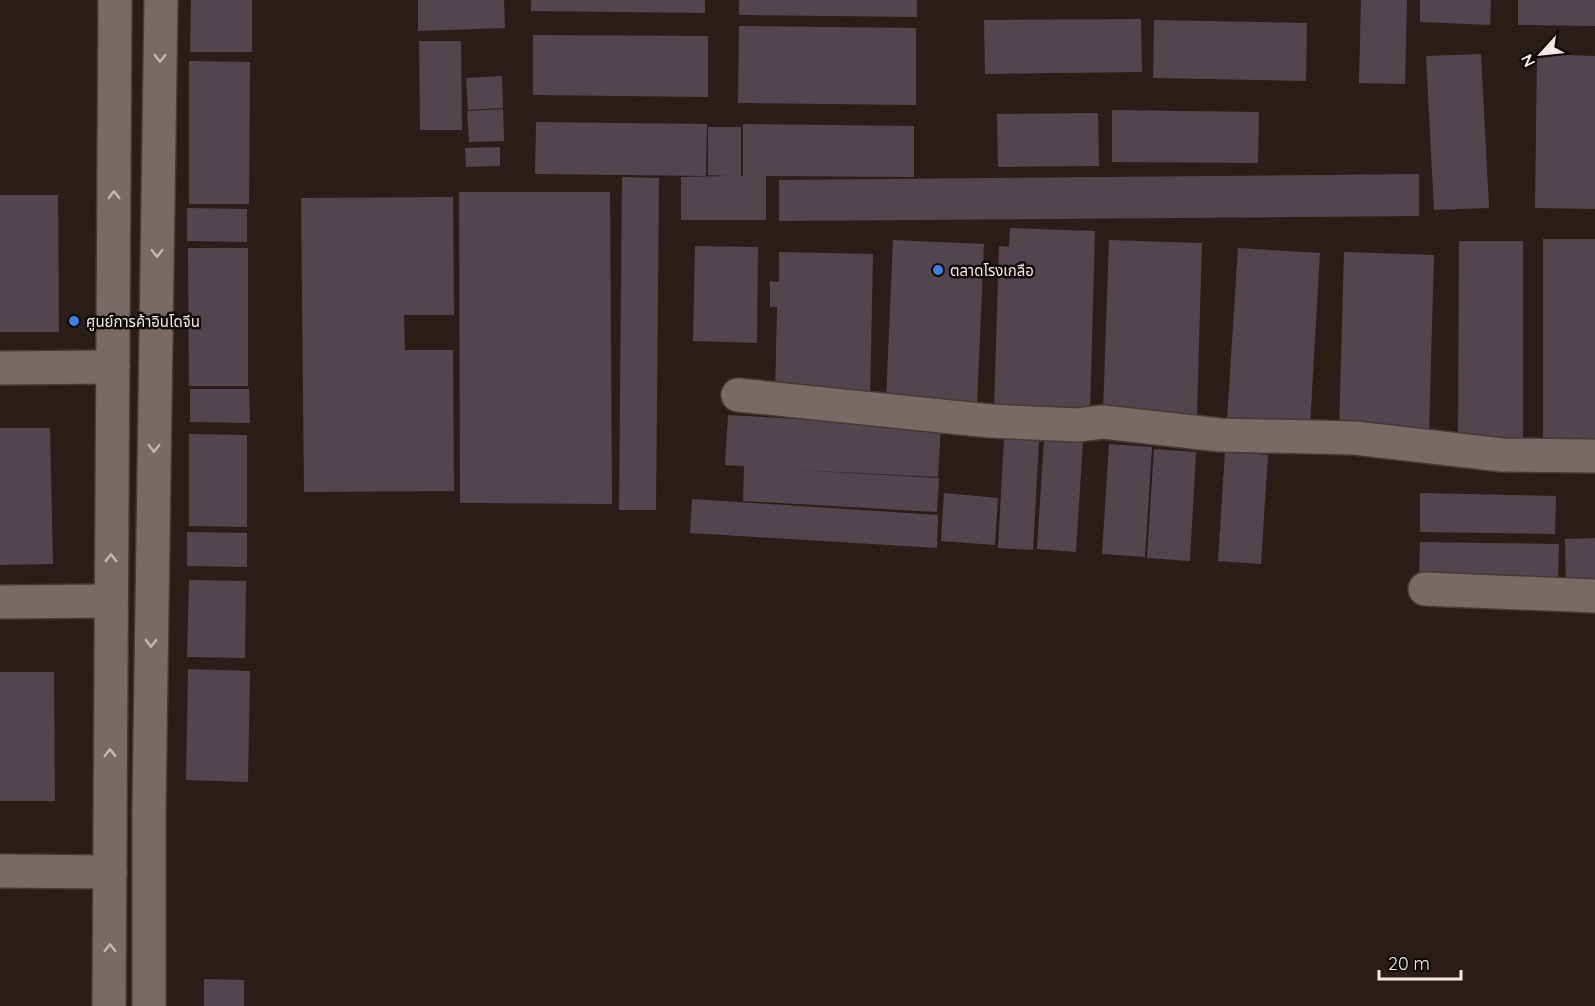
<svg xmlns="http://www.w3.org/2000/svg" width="1595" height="1006" font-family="Quicksand,'Noto Sans Thai',sans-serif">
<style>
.building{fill:#53454e}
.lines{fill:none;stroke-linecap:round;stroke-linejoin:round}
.street-casing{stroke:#443a36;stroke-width:36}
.street{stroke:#796a63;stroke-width:33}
.oneway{stroke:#c2b7b2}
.shop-dot{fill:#3f7fe0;stroke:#0f0a07;stroke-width:2}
.labels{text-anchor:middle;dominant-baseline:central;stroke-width:5;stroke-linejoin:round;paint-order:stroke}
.poi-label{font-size:15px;fill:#f3eae6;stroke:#0f0a07;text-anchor:start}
</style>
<rect width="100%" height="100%" fill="#2b1e19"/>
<g class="building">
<polygon points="191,0 252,0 252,52 190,52"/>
<polygon points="418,0 504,0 505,28 418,31"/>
<polygon points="531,0 705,0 705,13 531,11"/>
<polygon points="739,0 917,0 917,17 739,15"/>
<polygon points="1361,0 1407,0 1405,84 1359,83"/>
<polygon points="1420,0 1491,0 1490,25 1420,22"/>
<polygon points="1518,0 1595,0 1595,26 1518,25"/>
<polygon points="1141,19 1142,72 985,74 984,20"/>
<polygon points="1154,20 1307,23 1306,81 1153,78"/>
<polygon points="739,26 916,28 916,105 738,103"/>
<polygon points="533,35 708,36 708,97 533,95"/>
<polygon points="419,41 461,41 462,130 420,130"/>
<polygon points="1481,54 1489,208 1434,210 1426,56"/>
<polygon points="1537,54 1595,56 1595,209 1535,208"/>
<polygon points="189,61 250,62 249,204 189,204"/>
<polygon points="502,76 503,108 468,110 466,78"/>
<polygon points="503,109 504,141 469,142 467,111"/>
<polygon points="1112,110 1259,112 1258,163 1112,162"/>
<polygon points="1098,113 1099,166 998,167 997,114"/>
<polygon points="536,122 707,124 706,176 535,174"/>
<polygon points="743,124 914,126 914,177 766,176 766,220 681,220 681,177 727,176 708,175 708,127 741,127 741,176 743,176"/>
<polygon points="500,147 500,166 466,167 465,148"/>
<polygon points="1419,174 1419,216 779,221 779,180"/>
<polygon points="622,177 659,178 656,510 619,510"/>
<polygon points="459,192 610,192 612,504 460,503"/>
<polygon points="0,195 58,195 59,332 0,332"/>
<polygon points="453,197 454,315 404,315 405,350 453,350 454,491 304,492 301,198"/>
<polygon points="187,208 247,209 247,242 187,241"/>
<polygon points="1010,228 1095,231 1090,413 994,410 999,246 1009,247"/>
<polygon points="1543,239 1595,239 1595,439 1543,438"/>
<polygon points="893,240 984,244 977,406 886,401"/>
<polygon points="1109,240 1202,243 1197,415 1103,412"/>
<polygon points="1459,241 1523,241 1523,440 1458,440"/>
<polygon points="695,246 758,247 757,343 693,341"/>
<polygon points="188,248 248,248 248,386 189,386"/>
<polygon points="1238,248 1320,253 1310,426 1227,420"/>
<polygon points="779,252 873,254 870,400 775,397 777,307 770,307 770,281 779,282"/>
<polygon points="1344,252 1434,255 1429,435 1339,432"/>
<polygon points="190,389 249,389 250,423 190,422"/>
<polygon points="728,415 941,427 938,477 779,469 939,478 937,512 743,501 744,466 725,465"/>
<polygon points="0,428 50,428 53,564 0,565"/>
<polygon points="189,434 247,435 247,527 189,526"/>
<polygon points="1004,438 1039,441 1033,550 998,548"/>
<polygon points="1044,439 1083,441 1076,552 1037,549"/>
<polygon points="1109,444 1152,447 1145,557 1102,554"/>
<polygon points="1154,449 1196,452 1190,561 1147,558"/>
<polygon points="1225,451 1268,455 1261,564 1218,561"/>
<polygon points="944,493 998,498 995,545 941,541"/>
<polygon points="1420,493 1556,496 1555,534 1420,532"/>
<polygon points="692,499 938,515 937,548 690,533"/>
<polygon points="187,532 247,533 247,567 187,566"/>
<polygon points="1595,538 1595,589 1566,590 1565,539"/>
<polygon points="1420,542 1559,544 1558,580 1419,579"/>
<polygon points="189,580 246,581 245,658 187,657"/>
<polygon points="188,669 250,671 248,782 186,780"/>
<polygon points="0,672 54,672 55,801 0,801"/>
<polygon points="204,979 244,980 244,1006 204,1006"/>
</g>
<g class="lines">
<defs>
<g id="street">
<polyline points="0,368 113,367"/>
<polyline points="738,395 990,421 1077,425 1103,422 1220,435 1355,438 1502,455 1595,456"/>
<polyline points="1425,589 1595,596"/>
<polyline points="0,602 111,601"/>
<polyline points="0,871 110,872"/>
<polyline points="109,1006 115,0"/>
<polyline points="149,1006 149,809 161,0"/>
</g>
</defs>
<use href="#street" class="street-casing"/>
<use href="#street" class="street"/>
</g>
<defs><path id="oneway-chevron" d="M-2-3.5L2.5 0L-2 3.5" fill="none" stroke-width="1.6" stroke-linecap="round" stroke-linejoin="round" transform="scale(1.5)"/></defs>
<g class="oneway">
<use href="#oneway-chevron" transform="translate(160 58) rotate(91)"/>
<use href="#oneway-chevron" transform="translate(114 195) rotate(-90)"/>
<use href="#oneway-chevron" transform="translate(157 253) rotate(91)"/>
<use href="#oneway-chevron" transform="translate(154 448) rotate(91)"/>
<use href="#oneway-chevron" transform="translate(111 558) rotate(-90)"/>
<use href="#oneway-chevron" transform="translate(151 643) rotate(91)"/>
<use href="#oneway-chevron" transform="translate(110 753) rotate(-90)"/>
<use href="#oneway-chevron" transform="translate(110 948) rotate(-90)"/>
</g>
<g class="shop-dot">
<circle cx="938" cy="270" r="6"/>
<circle cx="74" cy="321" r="6"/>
</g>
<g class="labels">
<g class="poi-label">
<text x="950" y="270">ตลาดโรงเกลือ</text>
<text x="86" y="321">ศูนย์การค้าอินโดจีน</text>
</g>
</g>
<g transform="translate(1541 54) rotate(243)" stroke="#0f0a07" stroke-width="4.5" paint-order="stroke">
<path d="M0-4.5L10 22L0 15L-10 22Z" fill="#f3eae6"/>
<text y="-9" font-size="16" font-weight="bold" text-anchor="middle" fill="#f3eae6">N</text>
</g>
<path d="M1379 970v9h82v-9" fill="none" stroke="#f3eae6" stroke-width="3"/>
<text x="1388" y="970" font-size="18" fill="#f3eae6" stroke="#0f0a07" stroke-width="4.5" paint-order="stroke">20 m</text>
</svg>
